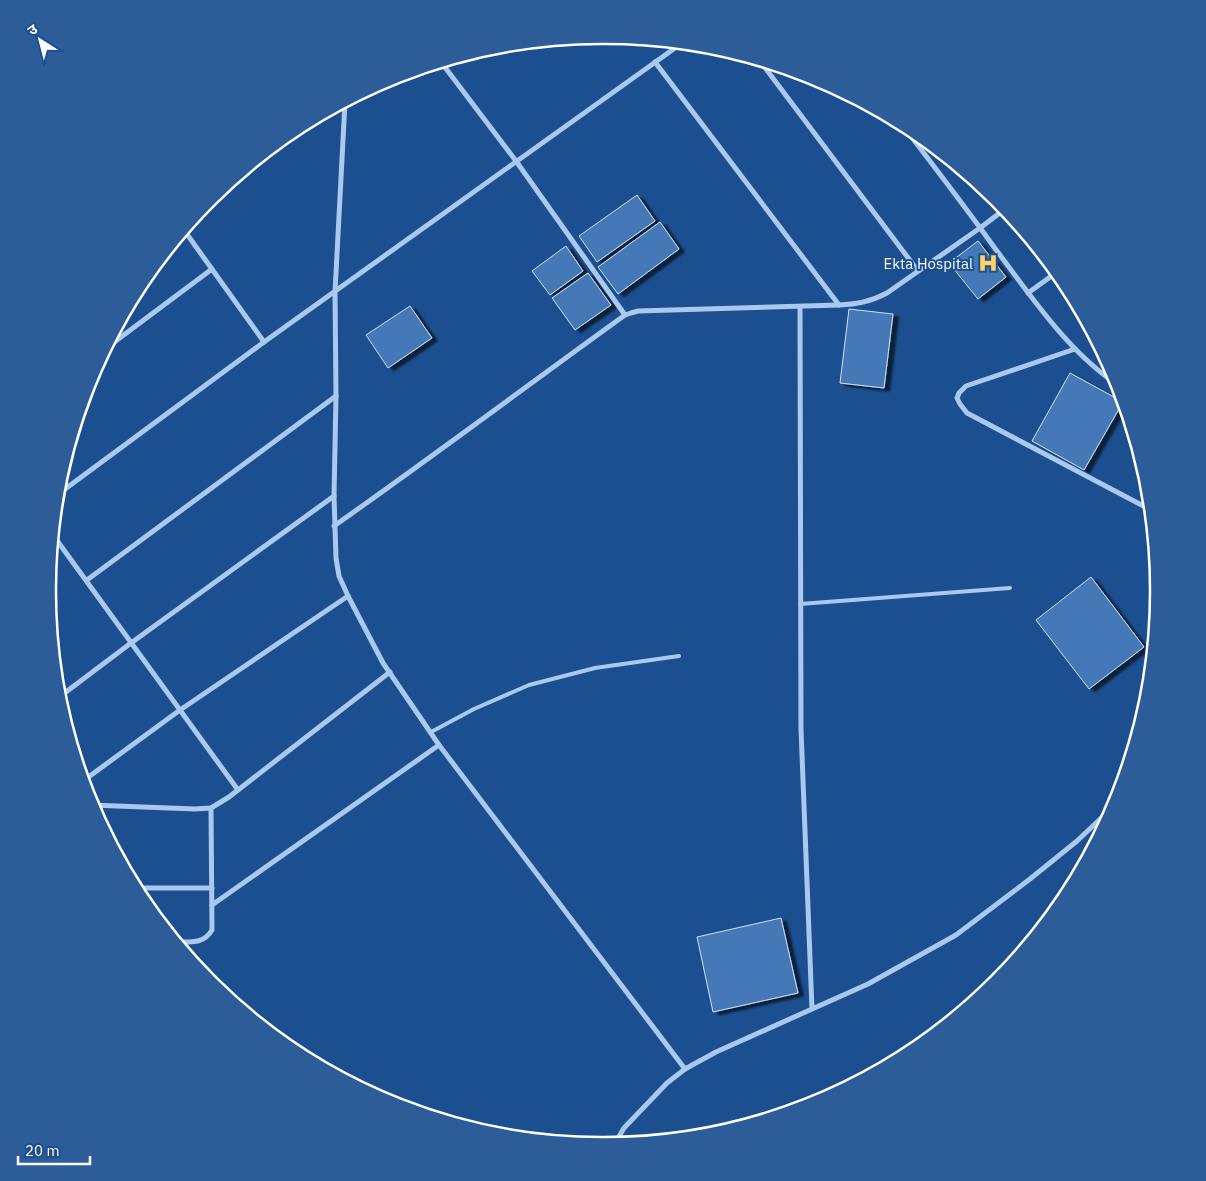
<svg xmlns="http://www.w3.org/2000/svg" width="1206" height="1181" font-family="'IBM Plex Sans','Noto Sans Devanagari',sans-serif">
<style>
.building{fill:#4478b7;stroke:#cfe3fa;filter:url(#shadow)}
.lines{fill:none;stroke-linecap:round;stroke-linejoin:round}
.service{stroke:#a9c9ee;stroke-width:4}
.minor{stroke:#a9c9ee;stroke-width:5}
.labels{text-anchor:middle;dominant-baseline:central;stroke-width:4;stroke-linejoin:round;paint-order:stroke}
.poi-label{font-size:15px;fill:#fff;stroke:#1b4f8f;text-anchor:end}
.rim{fill:none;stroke:#fff;stroke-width:2.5}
</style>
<defs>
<filter id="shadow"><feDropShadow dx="5.5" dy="3" stdDeviation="1" flood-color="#0009"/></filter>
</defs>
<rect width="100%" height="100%" fill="#1b4f8f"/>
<g class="building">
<polygon points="637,195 655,221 597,262 579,236"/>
<polygon points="660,222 679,249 618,294 598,267"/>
<polygon points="978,241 1006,277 978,299 949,263"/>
<polygon points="566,246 583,271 550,295 532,271"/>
<polygon points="588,273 611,305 575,330 552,298"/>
<polygon points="410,306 432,338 388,368 366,335"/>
<polygon points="849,309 893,314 884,388 840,383"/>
<polygon points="1070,373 1123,402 1084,470 1032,441"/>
<polygon points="1091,577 1144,647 1089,689 1036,620"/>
<polygon points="781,918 798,993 713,1012 697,937"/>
</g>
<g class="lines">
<g class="service">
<polyline points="800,604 1010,588"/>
<polyline points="431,732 474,709 529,685 595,668 679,656"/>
</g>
<g class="minor">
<polyline points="760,61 918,271"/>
<polyline points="441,62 516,161 625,315"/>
<polyline points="655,62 839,305"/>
<polyline points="345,102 335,292 336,396 334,496 336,558 339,576 348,596 383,663 439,745 685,1069"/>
<path d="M901 123C932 164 964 205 994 247 1030 295 1068 352 1118 385"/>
<polyline points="184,230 264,342"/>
<polyline points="1028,293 1057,272"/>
<polyline points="800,307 801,729 812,1009"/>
<polyline points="105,349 212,269"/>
<polyline points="1075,349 966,386 959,393 957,398 960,404 967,413 1151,510"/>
<polyline points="57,495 264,342 682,43"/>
<path d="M334 526C432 457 528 385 625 315L631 313 638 311 839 305C857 304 870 302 887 293L980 228 1005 209"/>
<polyline points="53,535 238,790"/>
<polyline points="87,580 336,396"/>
<polyline points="58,698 131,643 334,496"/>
<polyline points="83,781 180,710 348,596"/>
<polyline points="91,805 195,809 211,808 229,797 390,672"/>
<polyline points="135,888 212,888"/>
<polyline points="212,905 439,745"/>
<path d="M176 942C191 942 204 944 212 930L211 808"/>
<polyline points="614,1145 624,1128 667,1083 685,1069 716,1052 868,984 956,935 1030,879 1077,841 1115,805"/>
</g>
</g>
<defs>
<symbol id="hospital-bare" viewBox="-9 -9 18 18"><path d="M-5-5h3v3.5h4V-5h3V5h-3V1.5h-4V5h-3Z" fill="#ffd166" stroke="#1b4f8f" stroke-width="2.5" paint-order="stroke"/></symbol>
</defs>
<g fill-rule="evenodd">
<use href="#hospital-bare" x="974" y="249" width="28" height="28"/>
</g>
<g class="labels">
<g class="poi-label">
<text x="973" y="263">Ekta Hospital</text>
</g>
</g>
<path d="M0 0H1206V1181H0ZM602 44H604A546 546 0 0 1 1150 590V591A546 546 0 0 1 604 1137H602A546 546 0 0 1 56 591V590A546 546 0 0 1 602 44Z" fill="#2d5d98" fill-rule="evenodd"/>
<path class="rim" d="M602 44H604A546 546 0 0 1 1150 590V591A546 546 0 0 1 604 1137H602A546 546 0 0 1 56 591V590A546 546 0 0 1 602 44Z"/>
<g transform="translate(40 40) rotate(324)" stroke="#1b4f8f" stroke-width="4" paint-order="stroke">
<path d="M0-4L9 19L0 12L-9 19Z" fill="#ffffff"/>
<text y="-8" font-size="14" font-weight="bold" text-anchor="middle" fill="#ffffff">उ</text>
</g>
<path d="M18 1156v8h72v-8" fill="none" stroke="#ffffff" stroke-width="2.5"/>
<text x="25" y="1156" font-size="15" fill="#ffffff" stroke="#1b4f8f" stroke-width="4" paint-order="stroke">20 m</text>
</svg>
